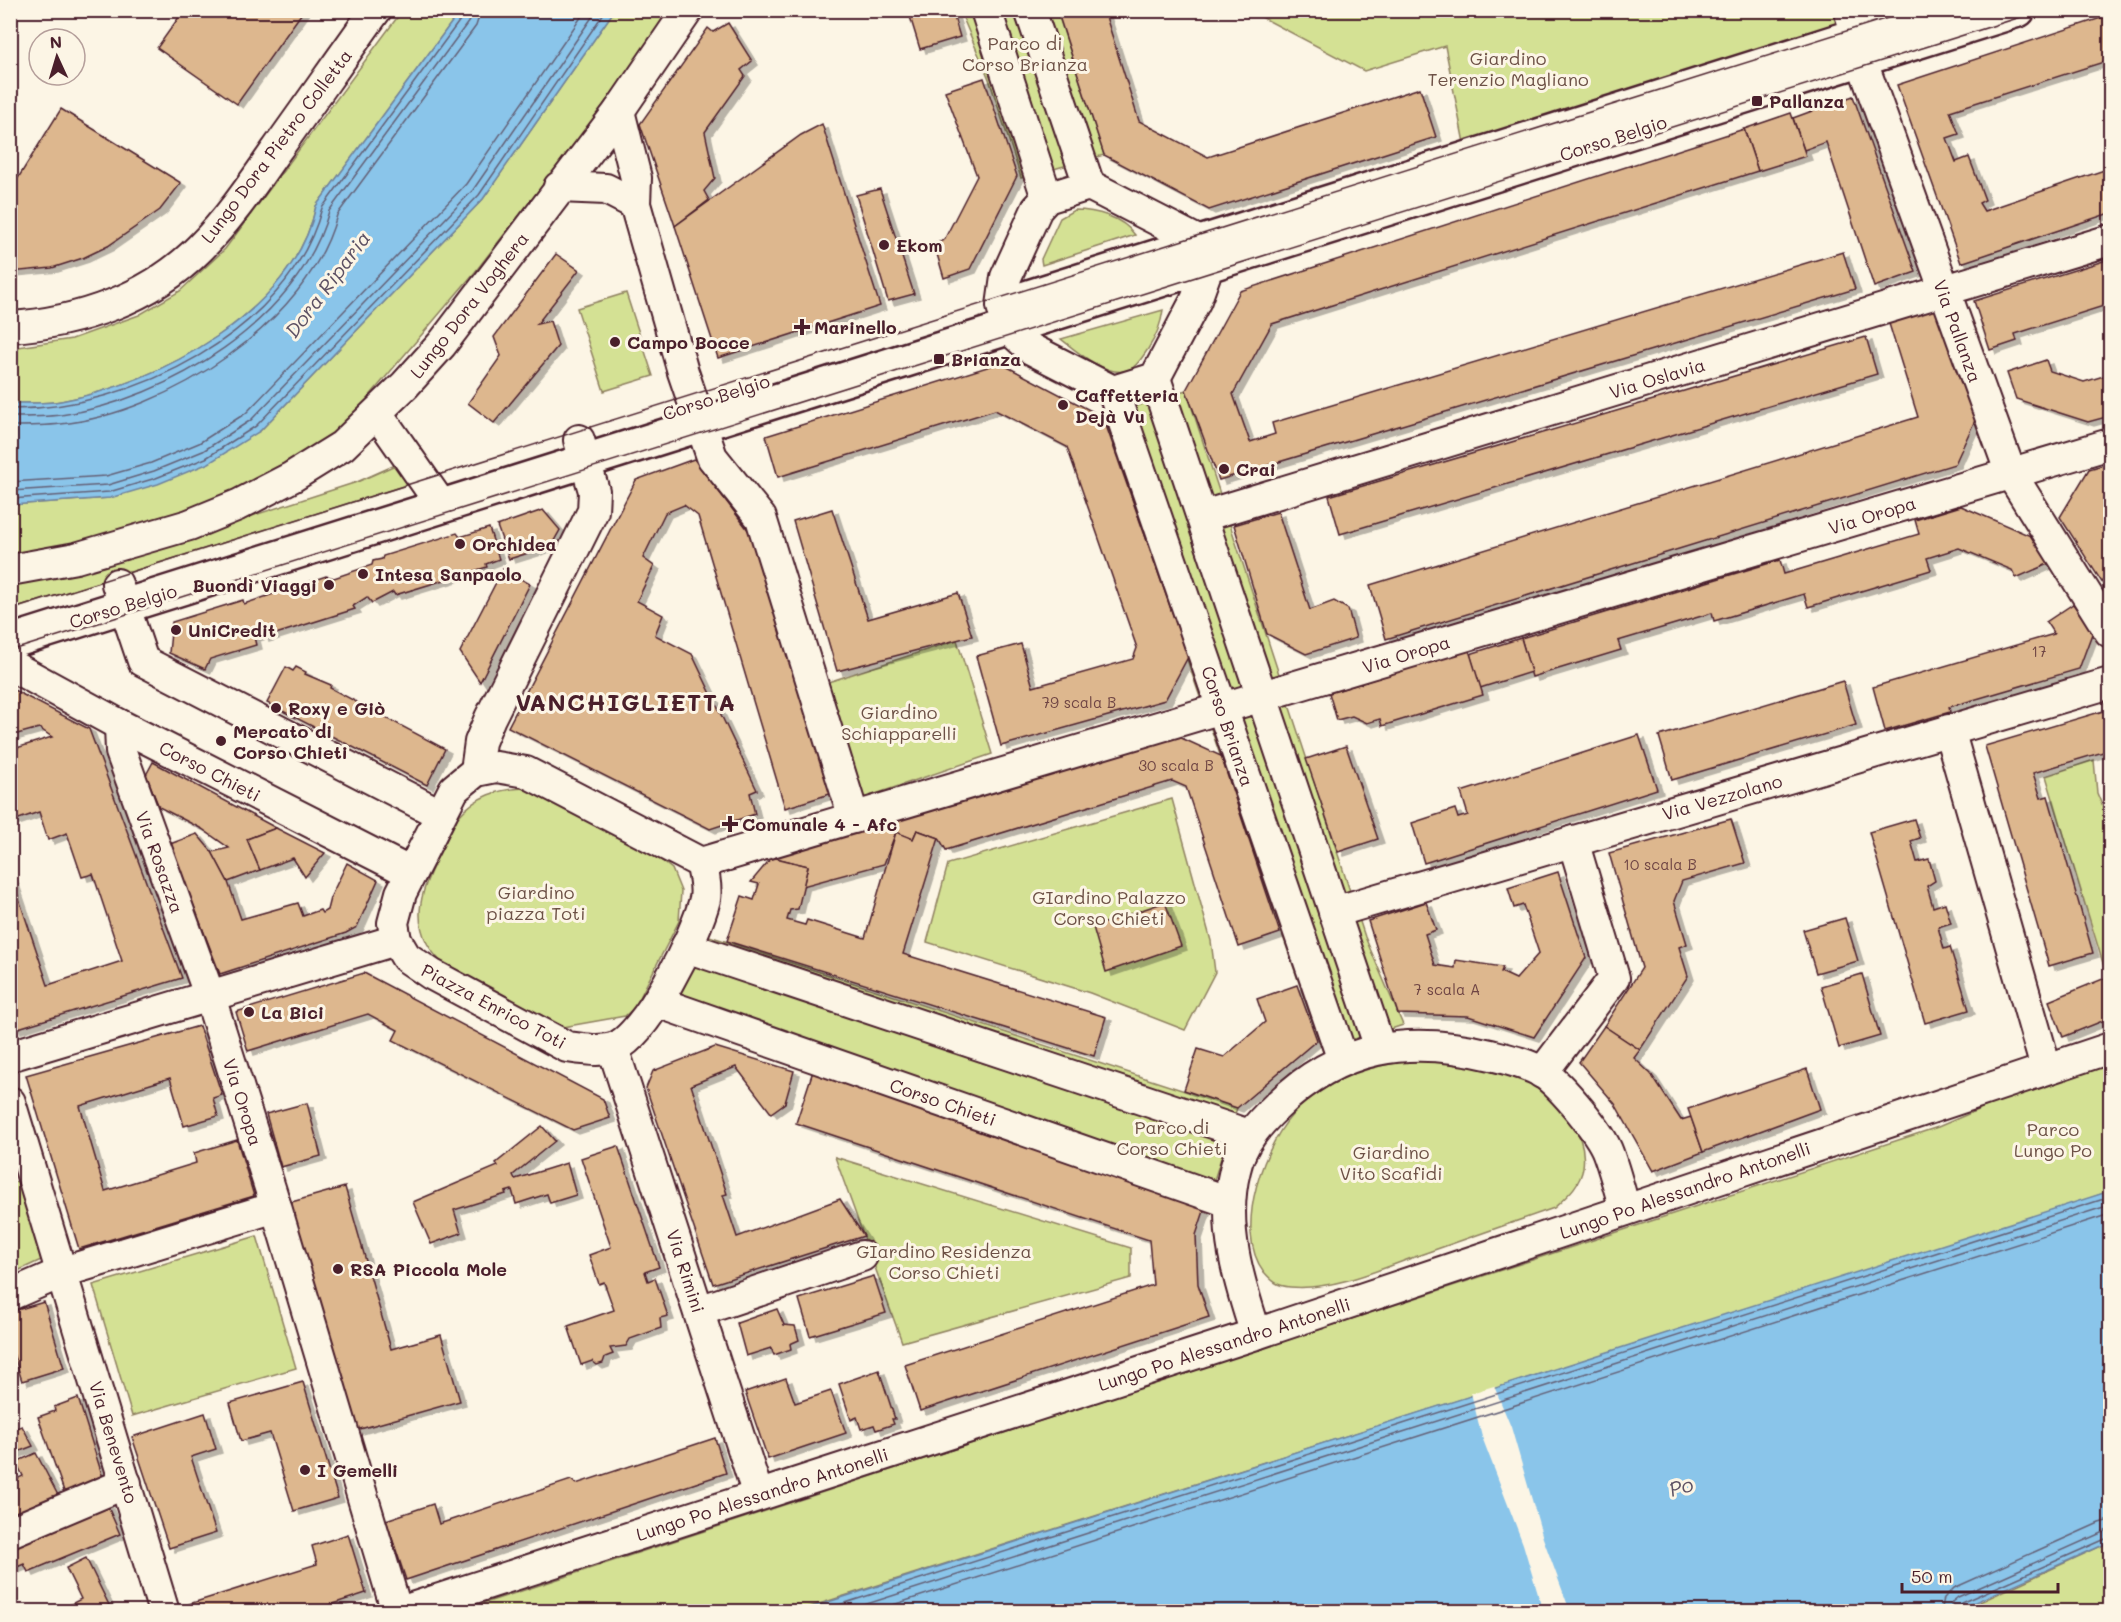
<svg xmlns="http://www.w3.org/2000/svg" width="2121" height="1622" font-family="Mali,sans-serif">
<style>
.green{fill:#d4e194;stroke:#8f8060;stroke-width:1.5}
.water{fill:#8ac5ea;stroke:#70839e;stroke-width:1.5}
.pier{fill:#fcf5e5}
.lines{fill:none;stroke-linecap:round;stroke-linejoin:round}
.shore{stroke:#646177;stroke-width:1.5}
.building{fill:#ddb78e;stroke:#4a1f2b;stroke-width:1.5;filter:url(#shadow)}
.minor-casing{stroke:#4a1f2b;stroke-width:34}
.major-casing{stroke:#4a1f2b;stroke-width:38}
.minor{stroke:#fcf5e5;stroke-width:30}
.major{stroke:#fcf5e5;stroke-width:33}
.tram{stroke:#4a1f2b;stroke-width:1.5}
.poi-dot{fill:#4a1f2b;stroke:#fcf5e5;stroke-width:2}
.labels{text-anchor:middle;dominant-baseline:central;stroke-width:6;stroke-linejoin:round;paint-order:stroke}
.number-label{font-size:15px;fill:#6f4544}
.park-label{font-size:18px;fill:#6c5045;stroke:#fcf5e5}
.poi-label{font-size:18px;font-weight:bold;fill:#4a1f2b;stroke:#fcf5e5;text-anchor:start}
.street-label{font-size:18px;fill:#4a1f2b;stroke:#fcf5e5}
.water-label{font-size:20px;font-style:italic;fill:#5d5164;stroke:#fcf5e5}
.district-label{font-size:24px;font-weight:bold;letter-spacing:1.5px;fill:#4a1f2b;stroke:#fcf5e5}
</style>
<defs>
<filter id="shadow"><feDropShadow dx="6" dy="4" stdDeviation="0" flood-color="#0004"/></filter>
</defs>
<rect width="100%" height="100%" fill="#fcf5e5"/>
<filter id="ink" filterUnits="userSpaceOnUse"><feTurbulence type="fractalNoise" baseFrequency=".0167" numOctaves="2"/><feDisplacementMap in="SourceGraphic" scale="12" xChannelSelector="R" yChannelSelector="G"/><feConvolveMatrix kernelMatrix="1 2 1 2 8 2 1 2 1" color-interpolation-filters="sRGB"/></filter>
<g filter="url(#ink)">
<g class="green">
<polygon points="1833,10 1840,26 1464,143 1445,46 1364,71 1250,11"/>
<path d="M402 11H460L316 206C295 311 158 384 61 401 45 404 27 403 11 403V348L72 339 139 315 180 291 225 249Z"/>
<polygon points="614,11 670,11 591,123 475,272 356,412 292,477 196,534 357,482 402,462 413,483 11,610 10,505 110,498 260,431 483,199"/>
<polygon points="960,11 1057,11 1104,155 1021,178 989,79"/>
<path d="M1074 210C1096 210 1122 217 1135 235L1042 265 1041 259 1060 218Z"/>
<polygon points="626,293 653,376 604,391 577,308"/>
<path d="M1163 310C1161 325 1156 337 1148 349 1143 356 1137 367 1129 370 1107 378 1077 352 1061 339Z"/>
<polygon points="1186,390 1365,937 1403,1025 1323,1052 1103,417"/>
<polygon points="957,640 992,754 858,800 822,684"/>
<polygon points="2094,760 2097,793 2110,824 2110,970 2106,973 2046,776"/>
<path d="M524 788 541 794 652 853 672 869 681 891 679 921 635 1007 625 1016 563 1027 447 967C392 921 434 868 458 817 476 796 498 789 524 788Z"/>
<polygon points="1172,799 1211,941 1215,972 1185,1030 1090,993 927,942 948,864"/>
<polygon points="694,931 1237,1108 1207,1202 657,1002"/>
<polygon points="2110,1053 2110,1191 2071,1205 797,1611 457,1612 1938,1127"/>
<path d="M1420 1060C1456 1063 1497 1065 1529 1082 1558 1098 1588 1131 1583 1167 1581 1185 1566 1197 1554 1208 1508 1224 1463 1240 1417 1256 1379 1270 1331 1291 1290 1287 1277 1286 1272 1281 1264 1272 1232 1231 1264 1139 1300 1107 1336 1075 1374 1064 1420 1060Z"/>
<polygon points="835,1157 1131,1248 1131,1278 902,1342"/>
<polygon points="18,1181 41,1260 11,1274 11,1183"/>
<polygon points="257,1236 296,1368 132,1416 93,1285"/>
<polygon points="2110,1542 2110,1611 1955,1612 1969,1607"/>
</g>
<g class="water">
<path d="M460 11H614L483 199 260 431 209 463 158 484 110 498 11 505V403C27 403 45 404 61 401 158 384 295 311 316 206Z"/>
<polygon points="2110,1191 2110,1542 1955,1611 797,1612"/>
</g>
<polygon class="pier" points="1494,1386 1511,1427 1543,1538 1570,1611 1543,1611 1523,1544 1482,1437 1471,1393"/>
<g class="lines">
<g class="shore">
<path d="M10 409C132 410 289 332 322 208L463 16 464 10"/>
<path d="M10 417C27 417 45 417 61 415 168 400 300 319 329 211L469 21 472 10"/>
<path d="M10 426C27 426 44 426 61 424 168 413 309 322 337 215L476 26 481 10"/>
<polyline points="10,482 106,476 151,463 199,443 246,413 466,184 586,10"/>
<polyline points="10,491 108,485 154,471 203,451 251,420 473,190 597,10"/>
<polyline points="10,499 109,492 156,478 206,458 256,426 479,195 606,10"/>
<polyline points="817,1612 2110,1197"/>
<polyline points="842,1612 2110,1205"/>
<polyline points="871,1612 2110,1214"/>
<polyline points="1941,1612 1944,1598 1954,1588 2099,1523 2110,1520"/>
<polyline points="1950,1612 1952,1602 1958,1597 2110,1529"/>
<polyline points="1957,1612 1961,1603 2110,1537"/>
</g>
</g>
<g class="building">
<polygon points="184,10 304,10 237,104 157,48"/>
<polygon points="908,10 952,10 960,37 920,49"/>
<polygon points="1057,10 1104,10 1139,121 1208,157 1420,88 1436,137 1209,210 1104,155"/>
<polygon points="2110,15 2110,60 1950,111 1959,134 1947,138 1956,162 1969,157 1985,200 1979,203 1984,211 2110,168 2110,213 1961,263 1897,85"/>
<polygon points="728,23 752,61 741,70 745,76 705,132 715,178 704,191 709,200 675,226 640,124 708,28 713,32"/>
<polygon points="984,78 1017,176 970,269 944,278 934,244 944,240 977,176 945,91"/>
<polygon points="1853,96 1916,272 1874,287 1826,142 1804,150 1793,118"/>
<polygon points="61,109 181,183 160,210 108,246 83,258 52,268 10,272 10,191"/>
<polygon points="1791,113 1806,156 1758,171 1744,129"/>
<polygon points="822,124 880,306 718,358 675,226 801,135"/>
<polygon points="1744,129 1758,171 1272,324 1233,394 1250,442 1275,434 1272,423 1843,252 1855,289 1219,480 1186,390 1240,291"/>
<polygon points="880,189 914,294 888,301 856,195"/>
<polygon points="556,254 579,270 537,324 550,321 558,346 494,423 468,403 501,356 494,337"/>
<polygon points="2110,259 2110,304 2015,334 2017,341 1990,350 1974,301"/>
<polygon points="1938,297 1976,418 1955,464 1386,639 1370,585 1918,417 1886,314"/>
<polygon points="1866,337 1877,374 1340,534 1329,496"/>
<polygon points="2046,360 2050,371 2084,382 2110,374 2110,416 2088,422 2016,399 2007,373"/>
<polygon points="1000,363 1103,417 1188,657 1165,700 1001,746 976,656 1021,644 1033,687 1133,659 1137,648 1067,447 995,410 778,477 766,436"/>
<polygon points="694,459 758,543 833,793 785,808 698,516 684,505 665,513 643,558 654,566 637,601 663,615 655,635 692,654 757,790 750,793 755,814 710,829 508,727 636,480"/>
<polygon points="2110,463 2110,595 2060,517 2089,469"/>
<polygon points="1961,506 2040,540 2050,563 2016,578 2012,570 1959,548 1927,558 1931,570 1808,607 1804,594 1714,621 1712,613 1618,641 1621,650 1532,677 1521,638 1780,560 1784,574 1919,534 1915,520"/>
<polygon points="832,509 868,619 958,593 972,636 837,671 793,521"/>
<polygon points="543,510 560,530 551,546 509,559 497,526"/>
<polygon points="1278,512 1310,610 1334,601 1348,609 1356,638 1306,654 1267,634 1234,525"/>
<polygon points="489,528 499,559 486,564 487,567 395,595 393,592 372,603 367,597 353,606 355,609 263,638 262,634 254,637 256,645 210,659 205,669 169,653 172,622 243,600 244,604 326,576 334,578 372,565 373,561 382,559 383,556 457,533 460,537"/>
<polygon points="503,569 530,584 480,682 460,652"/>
<polygon points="2073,604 2093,631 2079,669 1949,707 1950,712 1885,731 1873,687 2054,634 2046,622"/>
<polygon points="1521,638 1531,672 1480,688 1470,654"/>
<polygon points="1469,650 1483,695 1382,726 1380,719 1367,723 1352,716 1337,720 1329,693"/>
<polygon points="286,667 293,671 296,667 306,672 305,674 331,685 330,688 445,749 427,785 267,703"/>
<polygon points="1843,681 1856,725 1672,780 1659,736"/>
<polygon points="10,688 89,729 182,978 15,1029 10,1017 10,872 48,985 122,961 93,874 82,877 67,833 48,840 39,812 10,822 10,750 52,737 39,728 10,736"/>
<polygon points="2110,709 2110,750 2033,773 2041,798 2048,796 2093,953 2049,966 1985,746"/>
<polygon points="1639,735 1657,789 1424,863 1412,823 1455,809 1458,818 1468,815 1461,792"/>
<polygon points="1177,736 1221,756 1280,933 1239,947 1186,787 1172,781 946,850 939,838 917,830 913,839 896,832 884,864 803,886 808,866 772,857"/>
<polygon points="1346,746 1378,839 1338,852 1306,759"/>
<polygon points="153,762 276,828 247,839 260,870 228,882 212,852 229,848 202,829 159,807 146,775"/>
<polygon points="1731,819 1745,863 1682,881 1674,901 1687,944 1679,947 1688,976 1640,1050 1604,1026 1642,968 1609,853"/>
<polygon points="1914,819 1920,838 1911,841 1917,862 1929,859 1935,881 1927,886 1933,907 1945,903 1951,923 1938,927 1944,949 1950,947 1969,1010 1925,1023 1869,832"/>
<polygon points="276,828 325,853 305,877 293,858 260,870 247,839"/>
<polygon points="917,830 939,838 903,954 1106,1017 1094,1056 727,941 742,896 754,900 759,884 751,882 772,857 808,866 798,909 790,910 787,920 805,925 807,920 865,938 896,832 913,839"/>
<polygon points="197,834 212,852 228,882 241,919 298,903 303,916 320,910 322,913 327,910 330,898 347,863 378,880 357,927 346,933 220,974 170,844"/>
<polygon points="1558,872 1586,958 1534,1037 1468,1016 1398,1014 1368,921 1426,902 1436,930 1425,934 1435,965 1455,968 1456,960 1503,967 1501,972 1516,979 1539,953 1523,905 1514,908 1508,888"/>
<polygon points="1165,902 1181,946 1106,972 1093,927"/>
<polygon points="1845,918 1858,961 1816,973 1803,930"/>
<polygon points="364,973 603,1099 610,1118 573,1130 393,1040 398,1030 368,1014 248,1051 236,1012"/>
<polygon points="1862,974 1880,1036 1839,1048 1821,986"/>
<polygon points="2110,976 2110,1018 2063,1037 2049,1001"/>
<polygon points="1297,985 1317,1040 1237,1108 1184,1090 1198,1049 1224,1057 1265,1022 1257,999"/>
<polygon points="199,1026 222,1095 213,1098 218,1116 184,1126 170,1078 80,1106 105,1191 196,1163 194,1153 237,1140 254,1196 79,1249 26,1075"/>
<polygon points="1604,1026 1640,1050 1634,1058 1651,1074 1681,1120 1691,1117 1703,1152 1653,1171 1615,1104 1579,1062"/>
<polygon points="715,1047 794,1071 785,1103 771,1113 736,1067 691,1085 727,1194 723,1195 737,1237 840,1199 864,1236 713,1284 646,1088 653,1071"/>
<polygon points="1807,1069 1820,1109 1703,1152 1688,1109"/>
<polygon points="813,1071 1207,1202 1196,1235 1198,1284 1209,1317 920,1411 905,1365 1153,1285 1149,1240 796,1123"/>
<polygon points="307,1103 321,1156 281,1167 266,1114"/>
<polygon points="542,1126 555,1141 513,1175 515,1179 567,1163 576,1195 550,1203 547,1194 516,1204 512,1190 505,1192 506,1194 454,1210 461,1233 431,1244 413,1202 498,1166 496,1163"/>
<polygon points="618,1146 659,1267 645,1272 648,1281 655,1278 668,1316 660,1318 661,1328 630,1339 626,1346 610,1348 613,1354 605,1357 603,1363 597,1365 592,1361 581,1365 568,1326 614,1310 604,1282 599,1284 589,1255 611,1247 581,1158"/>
<polygon points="345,1187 391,1349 441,1335 460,1401 353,1431 288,1203"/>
<polygon points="874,1276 886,1313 810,1336 799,1299"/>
<polygon points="44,1302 64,1368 22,1381 10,1344 10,1312"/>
<polygon points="777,1309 784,1325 795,1326 799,1340 790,1344 791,1349 774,1355 771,1348 746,1356 737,1323"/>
<polygon points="879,1370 895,1419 892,1419 894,1424 876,1430 874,1425 861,1429 857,1417 851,1420 839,1384"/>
<polygon points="786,1378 795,1403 831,1391 846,1433 768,1459 745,1392"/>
<polygon points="303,1382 338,1498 294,1511 270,1433 241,1441 230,1403"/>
<polygon points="78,1398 105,1484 67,1500 38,1417 55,1411 54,1407"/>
<polygon points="205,1413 216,1449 191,1457 216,1533 169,1548 132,1437"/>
<polygon points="22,1426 33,1446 10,1455 10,1430"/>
<polygon points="715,1438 726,1473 406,1580 386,1520 433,1504 439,1524 571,1480 576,1484"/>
<polygon points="36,1453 61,1501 10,1520 10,1482 23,1476 16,1462"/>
<polygon points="105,1500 120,1534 28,1572 24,1564 10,1570 10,1543"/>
<polygon points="348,1534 366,1593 308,1612 191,1612 189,1604 317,1564 312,1546"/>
<polygon points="86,1558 109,1605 96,1612 56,1612 81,1599 66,1568"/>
</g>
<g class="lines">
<defs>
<g id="minor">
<polyline points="986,10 1047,198"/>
<polyline points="1030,10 1089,185"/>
<polyline points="1849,10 1857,35 1861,59 2011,474 2110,632"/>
<polyline points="619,111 636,178 635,204 683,372 712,457 761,518 854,818"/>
<polygon points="1089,185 1200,242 1208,266 1205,275 1196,300 1155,378 1113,391 1031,349 1008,328 1002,306 1006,277 1037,209 1047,198"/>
<polyline points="559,187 606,189 635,204"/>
<path d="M10 327C78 323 151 298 200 248 229 219 252 185 275 152 309 105 342 57 376 10"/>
<polyline points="1155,378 1380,1048"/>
<polyline points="1113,391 1343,1060"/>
<polyline points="377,413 442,506"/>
<polyline points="1203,516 2110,240"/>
<polyline points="10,570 76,558 189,525 238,505 292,477 342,446 405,385 442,344 619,111 688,10"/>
<polyline points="117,584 143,661 440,814"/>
<polyline points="10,665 120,725 411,873"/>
<polyline points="120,725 121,752 210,997 276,1207 397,1612"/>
<polyline points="1949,730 2046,1068"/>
<path d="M496 767 526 772 701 863C704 874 707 887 705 899 697 933 646 1038 613 1048 598 1052 582 1049 567 1047L431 974 406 957 396 940 393 923 401 893 454 789 476 771Z"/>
<polyline points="476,771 480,742 490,718 593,511 594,491 579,440"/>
<polyline points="701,863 2110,444"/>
<polyline points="1334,912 2110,683"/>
<polyline points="686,947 1249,1135"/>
<polyline points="657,1002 1229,1202"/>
<polyline points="613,1048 758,1495"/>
<polyline points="10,1056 396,940"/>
<polyline points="1542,1073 1614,978 1573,841"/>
<polyline points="10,1102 164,1612"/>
<polyline points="10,1295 63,1272 276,1207"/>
<polyline points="699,1311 862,1256"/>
<path d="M1256 1334C1239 1282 1221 1225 1235 1170 1241 1143 1258 1124 1277 1106 1339 1045 1408 1035 1491 1055 1507 1059 1529 1064 1543 1073 1561 1085 1601 1133 1608 1153 1615 1172 1620 1191 1625 1210"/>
<polyline points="10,1532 126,1483"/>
<polyline points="400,1612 1256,1334 2110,1048"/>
</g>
<g id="major">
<polyline points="1013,302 1937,10"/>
<polyline points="10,642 2018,10"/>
</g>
</defs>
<use href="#minor" class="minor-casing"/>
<use href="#major" class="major-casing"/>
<use href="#minor" class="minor"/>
<use href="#major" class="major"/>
<g class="tram">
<polyline points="10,610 1913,10"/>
<polyline points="10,651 2043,10"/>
</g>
</g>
</g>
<g class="poi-dot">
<rect x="1751" y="95" width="12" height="12" rx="3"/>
<circle cx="884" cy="245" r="6"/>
<path d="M799 318h6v6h6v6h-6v6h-6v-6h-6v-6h6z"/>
<circle cx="615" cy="342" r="6"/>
<rect x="933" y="353" width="12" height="12" rx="3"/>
<circle cx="1063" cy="405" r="6"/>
<circle cx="1224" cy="469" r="6"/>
<circle cx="460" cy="544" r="6"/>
<circle cx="363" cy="574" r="6"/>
<circle cx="329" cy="585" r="6"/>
<circle cx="176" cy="630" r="6"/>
<circle cx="276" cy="708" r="6"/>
<circle cx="221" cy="741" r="6"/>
<path d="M727 815h6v6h6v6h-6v6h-6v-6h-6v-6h6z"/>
<circle cx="249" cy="1012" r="6"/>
<circle cx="338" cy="1269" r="6"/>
<circle cx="305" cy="1470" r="6"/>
</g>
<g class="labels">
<g class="number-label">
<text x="2039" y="651">17</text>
<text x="1079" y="702">79 scala B</text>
<text x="1176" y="765">30 scala B</text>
<text x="1660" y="864">10 scala B</text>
<text x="1447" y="989">7 scala A</text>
</g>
<g class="park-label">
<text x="1025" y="43">Parco di<tspan x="1025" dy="21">Corso Brianza</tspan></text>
<text x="1508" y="58">Giardino<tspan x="1508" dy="21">Terenzio Magliano</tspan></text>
<text x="899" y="712">Giardino<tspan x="899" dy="21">Schiapparelli</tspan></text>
<text x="536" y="892">Giardino<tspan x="536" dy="21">piazza Toti</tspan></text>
<text x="1109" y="897">GIardino Palazzo<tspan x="1109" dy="21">Corso Chieti</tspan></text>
<text x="1172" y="1127">Parco di<tspan x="1172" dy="21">Corso Chieti</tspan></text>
<text x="2053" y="1129">Parco<tspan x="2053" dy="21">Lungo Po</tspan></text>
<text x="1391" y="1152">Giardino<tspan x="1391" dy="21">Vito Scafidi</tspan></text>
<text x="944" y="1251">GIardino Residenza<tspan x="944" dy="21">Corso Chieti</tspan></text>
</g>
<g class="poi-label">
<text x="1769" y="101">Pallanza</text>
<text x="896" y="245">Ekom</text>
<text x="814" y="327">Marinello</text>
<text x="627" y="342">Campo Bocce</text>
<text x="951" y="359">Brianza</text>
<text x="1075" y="395">Caffetteria<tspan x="1075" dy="21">Dejà Vu</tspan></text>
<text x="1236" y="469">Crai</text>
<text x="472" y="544">Orchidea</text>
<text x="375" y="574">Intesa Sanpaolo</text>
<text x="317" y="585" text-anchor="end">Buondì Viaggi</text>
<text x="188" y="630">UniCredit</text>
<text x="288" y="708">Roxy e Giò</text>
<text x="233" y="731">Mercato di<tspan x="233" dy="21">Corso Chieti</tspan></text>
<text x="742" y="824">Comunale 4 - Afc</text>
<text x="261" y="1012">La Bici</text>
<text x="350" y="1269">RSA Piccola Mole</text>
<text x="317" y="1470">I Gemelli</text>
</g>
<g class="street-label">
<text transform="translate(1613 138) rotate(-18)">Corso Belgio</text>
<text transform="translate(276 146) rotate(-53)">Lungo Dora Pietro Colletta</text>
<text transform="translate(469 305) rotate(-52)">Lungo Dora Voghera</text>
<text transform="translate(1958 331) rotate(70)">Via Pallanza</text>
<text transform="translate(1657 378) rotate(-17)">Via Oslavia</text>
<text transform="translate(716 397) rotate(-18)">Corso Belgio</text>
<text transform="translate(1872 515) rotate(-17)">Via Oropa</text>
<text transform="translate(123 606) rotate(-17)">Corso Belgio</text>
<text transform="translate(1406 654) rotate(-17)">Via Oropa</text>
<text transform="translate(1228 726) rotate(71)">Corso Brianza</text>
<text transform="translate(210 771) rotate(27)">Corso Chieti</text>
<text transform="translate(1722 797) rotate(-16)">Via Vezzolano</text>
<text transform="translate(160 862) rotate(70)">Via Rosazza</text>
<text transform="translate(494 1006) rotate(28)">Piazza Enrico Toti</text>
<text transform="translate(243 1102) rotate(72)">Via Oropa</text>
<text transform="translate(943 1102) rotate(19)">Corso Chieti</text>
<text transform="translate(1685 1190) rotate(-19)">Lungo Po Alessandro Antonelli</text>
<text transform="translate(686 1271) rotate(72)">Via Rimini</text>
<text transform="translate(1224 1344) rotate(-18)">Lungo Po Alessandro Antonelli</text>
<text transform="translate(114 1442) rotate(73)">Via Benevento</text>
<text transform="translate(762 1494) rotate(-18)">Lungo Po Alessandro Antonelli</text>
</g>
<g class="water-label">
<text transform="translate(327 284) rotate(-53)">Dora Riparia</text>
<text transform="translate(1681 1486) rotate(-16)">Po</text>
</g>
<g class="district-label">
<text x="626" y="701">VANCHIGLIETTA</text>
</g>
</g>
<rect width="2121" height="1622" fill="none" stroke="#fcf5e5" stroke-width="36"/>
<rect x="18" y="18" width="2085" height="1586" fill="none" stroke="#4a1f2b" stroke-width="2" filter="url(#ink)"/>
<g transform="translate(57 57) rotate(356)"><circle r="28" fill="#fcf5e5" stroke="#b59f9b" stroke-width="1.5"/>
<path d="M0-4.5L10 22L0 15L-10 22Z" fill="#4a1f2b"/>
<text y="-9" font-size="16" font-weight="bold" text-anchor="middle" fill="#4a1f2b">N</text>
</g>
<path d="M1902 1583v9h156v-9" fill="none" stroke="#4a1f2b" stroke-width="3"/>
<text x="1911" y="1583" font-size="18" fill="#4a1f2b" stroke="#fcf5e5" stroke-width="4.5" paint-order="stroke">50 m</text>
</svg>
